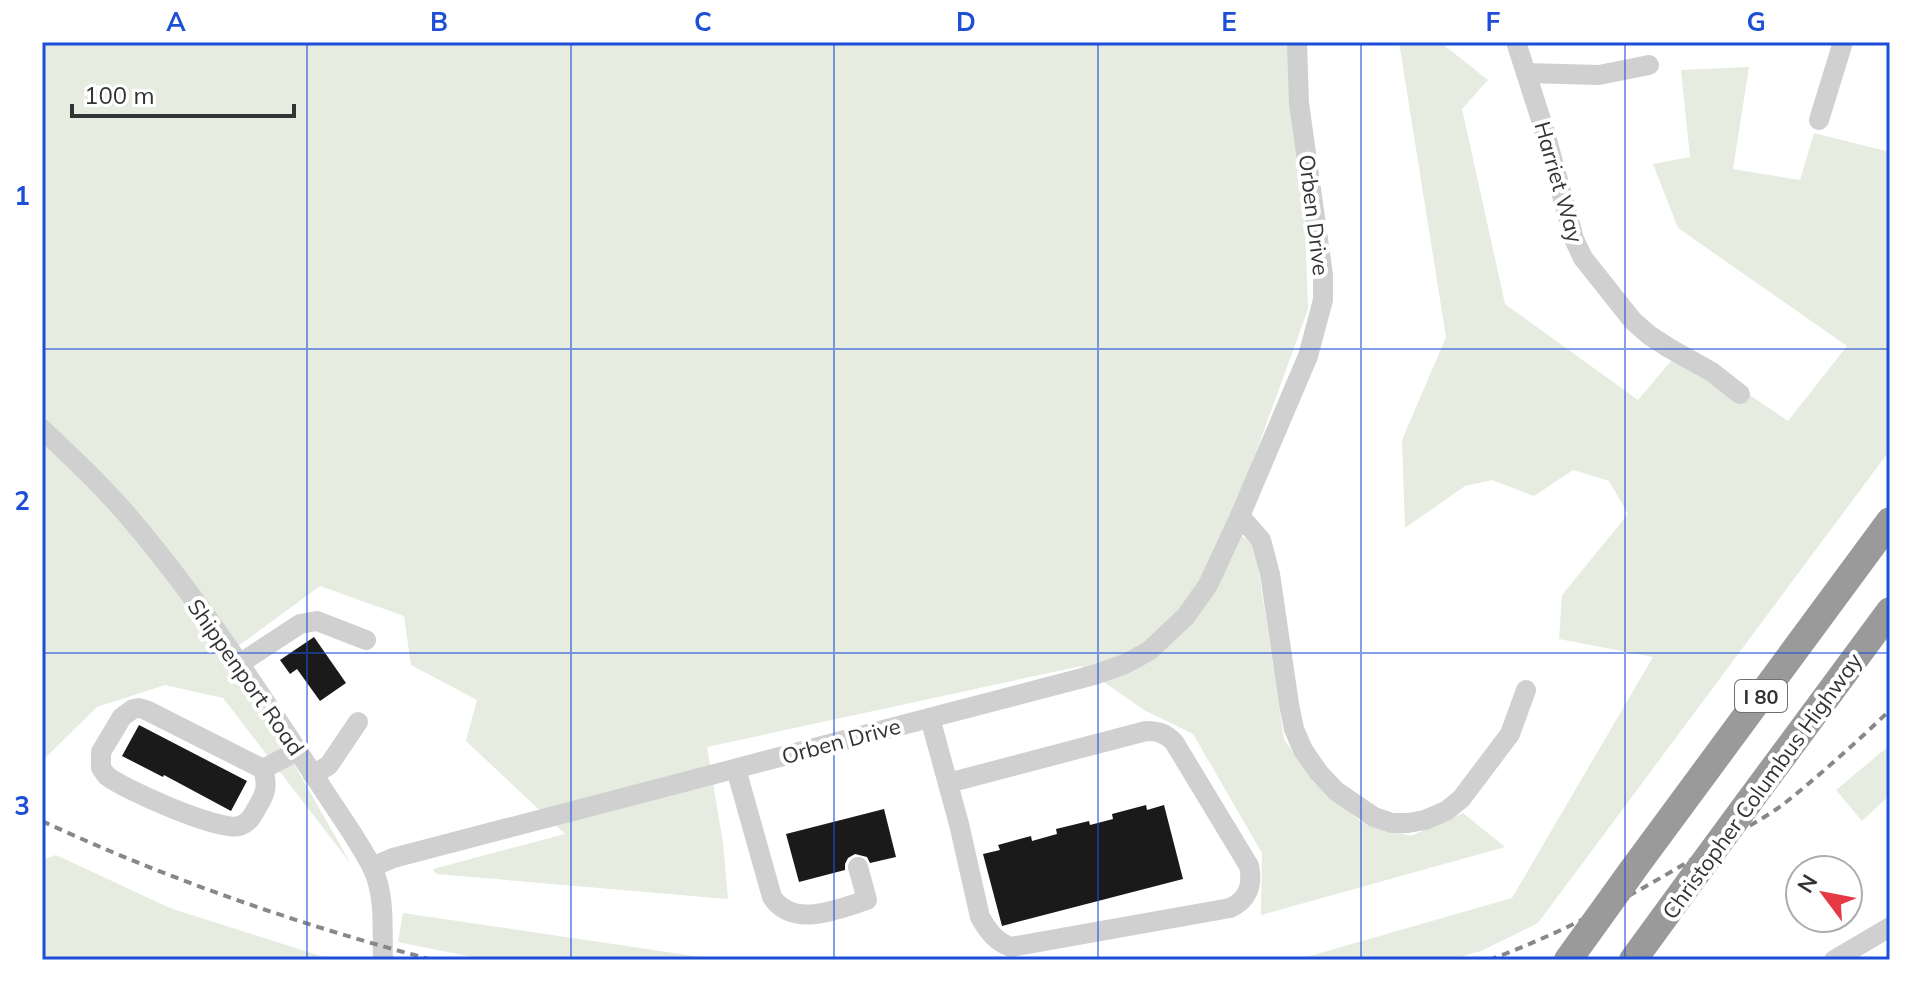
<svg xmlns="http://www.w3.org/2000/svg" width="1932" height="1002" font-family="Mulish,sans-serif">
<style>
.green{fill:#e6ecdf}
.building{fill:#1a1a1a}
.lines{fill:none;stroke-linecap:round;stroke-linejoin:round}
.minor{stroke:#d0d0d0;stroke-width:20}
.highway{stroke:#9a9a9a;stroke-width:28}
.rail{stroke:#888;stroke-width:4;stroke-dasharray:8 6;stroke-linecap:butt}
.highway-bridge{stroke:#9a9a9a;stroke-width:28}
.grid{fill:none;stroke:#1d4ed8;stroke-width:2;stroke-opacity:0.55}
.labels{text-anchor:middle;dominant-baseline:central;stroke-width:8;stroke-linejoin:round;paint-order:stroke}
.shield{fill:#fff;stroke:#707070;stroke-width:2}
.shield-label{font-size:20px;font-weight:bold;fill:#333}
.street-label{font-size:22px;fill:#333;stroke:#fff}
.neatline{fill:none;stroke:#1d4ed8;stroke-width:3}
.grid-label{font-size:26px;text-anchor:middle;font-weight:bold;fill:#1d4ed8}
</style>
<rect width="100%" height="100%" fill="#fff"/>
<g class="green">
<polygon points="42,42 1298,42 1308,309 1235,510 1242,536 1253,545 1259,573 1284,739 1313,782 1360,821 1411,836 1463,813 1505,847 1261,915 1262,853 1193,734 1144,710 1081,666 707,747 723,843 728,899 436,874 433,869 565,834 466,741 477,700 411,665 404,616 320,586 230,652 351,864 223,698 165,685 97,707 42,761"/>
<polygon points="1399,42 1440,42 1488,80 1462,109 1505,304 1638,400 1681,349 1788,421 1847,346 1678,228 1653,164 1690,157 1681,70 1749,67 1733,169 1800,180 1814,133 1890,152 1890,450 1538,923 1481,951 1450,960 1296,960 1512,898 1653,657 1559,639 1562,595 1628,514 1609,481 1573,470 1534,496 1492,480 1465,486 1405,528 1402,440 1446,337"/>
<polygon points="1890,745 1890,795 1862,821 1836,790"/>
<polygon points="56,855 170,908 333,960 42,960 42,860"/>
<polygon points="403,913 721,960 487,960 398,942"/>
</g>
<g class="building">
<polygon points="314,637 346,683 320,701 297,669 290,674 280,660"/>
<polygon points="139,725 247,781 231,811 164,775 163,777 122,756"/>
<polygon points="1146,805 1147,810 1164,805 1183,879 1002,926 983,854 1000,850 998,845 1031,836 1032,841 1057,834 1056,829 1089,821 1090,825 1113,819 1112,814"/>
<polygon points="884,809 896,857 870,863 867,857 855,854 848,858 845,864 845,870 799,882 786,834"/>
</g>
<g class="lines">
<g class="minor">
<polyline points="1516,42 1544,129 1574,239 1583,258 1633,321 1649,335 1669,348 1712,372 1740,394"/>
<polyline points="1526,73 1599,75 1649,65"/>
<polyline points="1819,120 1843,42"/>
<path d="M42 429C76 461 110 493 139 529 218 624 283 730 352 833 360 847 371 861 376 877 385 903 382 933 383 960"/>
<polyline points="1240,516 1261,540 1270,574 1289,704 1294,729 1303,750 1319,773 1336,791 1374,817 1392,823 1408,823 1425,820 1446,811 1461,799 1510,734 1526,690"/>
<polyline points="239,664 300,624 317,621 366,640"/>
<path d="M139 708 146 710 263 769C267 783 267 791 259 804 254 813 250 823 239 826 220 832 125 790 107 776L101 768V752L122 717 133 709Z"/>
<path d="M930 718 959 824 980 917C988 931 996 942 1011 947L1230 908C1248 900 1253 885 1249 866L1174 742C1165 733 1158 731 1146 731L948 783"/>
<polyline points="263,769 297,751"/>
<path d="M736 769 772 897C793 929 838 909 867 900L858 867"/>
<polyline points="313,775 329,765 358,722"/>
<polyline points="372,867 393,858 1094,675 1125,664 1149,651 1186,616 1208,585 1240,516 1308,356 1323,300 1323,275 1299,103 1297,42"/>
<polyline points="1834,960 1890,927"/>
</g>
<g class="highway">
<polyline points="1748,803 1890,611"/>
<polyline points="1632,871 1890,521"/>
<polyline points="1633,960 1695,875"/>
</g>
<g class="rail">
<path d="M42 821C167 879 300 925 433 960"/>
<path d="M1489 960C1568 931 1645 889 1717 844 1739 831 1764 819 1785 803 1821 774 1857 742 1890 710"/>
</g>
<g class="highway-bridge">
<polyline points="1695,875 1748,803"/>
<polyline points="1568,960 1632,871"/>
</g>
</g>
<path class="grid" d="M307 42V960M571 42V960M834 42V960M1098 42V960M1361 42V960M1625 42V960M42 349H1890M42 653H1890"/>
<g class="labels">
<rect class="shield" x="1735" y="680" width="52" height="32" rx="6"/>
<g class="shield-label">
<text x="1761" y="696">I 80</text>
</g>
<g class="street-label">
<text transform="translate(1559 182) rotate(74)">Harriet Way</text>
<text transform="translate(1314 215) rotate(83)">Orben Drive</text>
<text transform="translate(246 677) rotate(55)">Shippenport Road</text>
<text transform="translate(841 741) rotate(-15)">Orben Drive</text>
<text transform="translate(1762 786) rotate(-54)">Christopher Columbus Highway</text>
</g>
</g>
<rect width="1932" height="1002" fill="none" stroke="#ffffff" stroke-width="88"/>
<g transform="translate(1824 894) rotate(302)"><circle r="38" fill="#ffffff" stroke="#adadad" stroke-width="2"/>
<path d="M0-6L14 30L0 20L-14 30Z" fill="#e63946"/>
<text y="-12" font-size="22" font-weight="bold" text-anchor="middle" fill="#333333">N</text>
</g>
<path d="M72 104v12h222v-12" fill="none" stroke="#333333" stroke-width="4"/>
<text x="84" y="104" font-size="24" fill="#333333" stroke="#ffffff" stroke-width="6" paint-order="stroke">100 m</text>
<rect x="44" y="44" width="1844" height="914" class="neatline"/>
<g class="grid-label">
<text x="176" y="31">A</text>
<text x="439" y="31">B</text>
<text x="703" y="31">C</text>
<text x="966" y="31">D</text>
<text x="1229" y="31">E</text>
<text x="1493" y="31">F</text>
<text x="1756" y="31">G</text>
<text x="22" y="205">1</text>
<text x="22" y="510">2</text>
<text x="22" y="815">3</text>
</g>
</svg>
